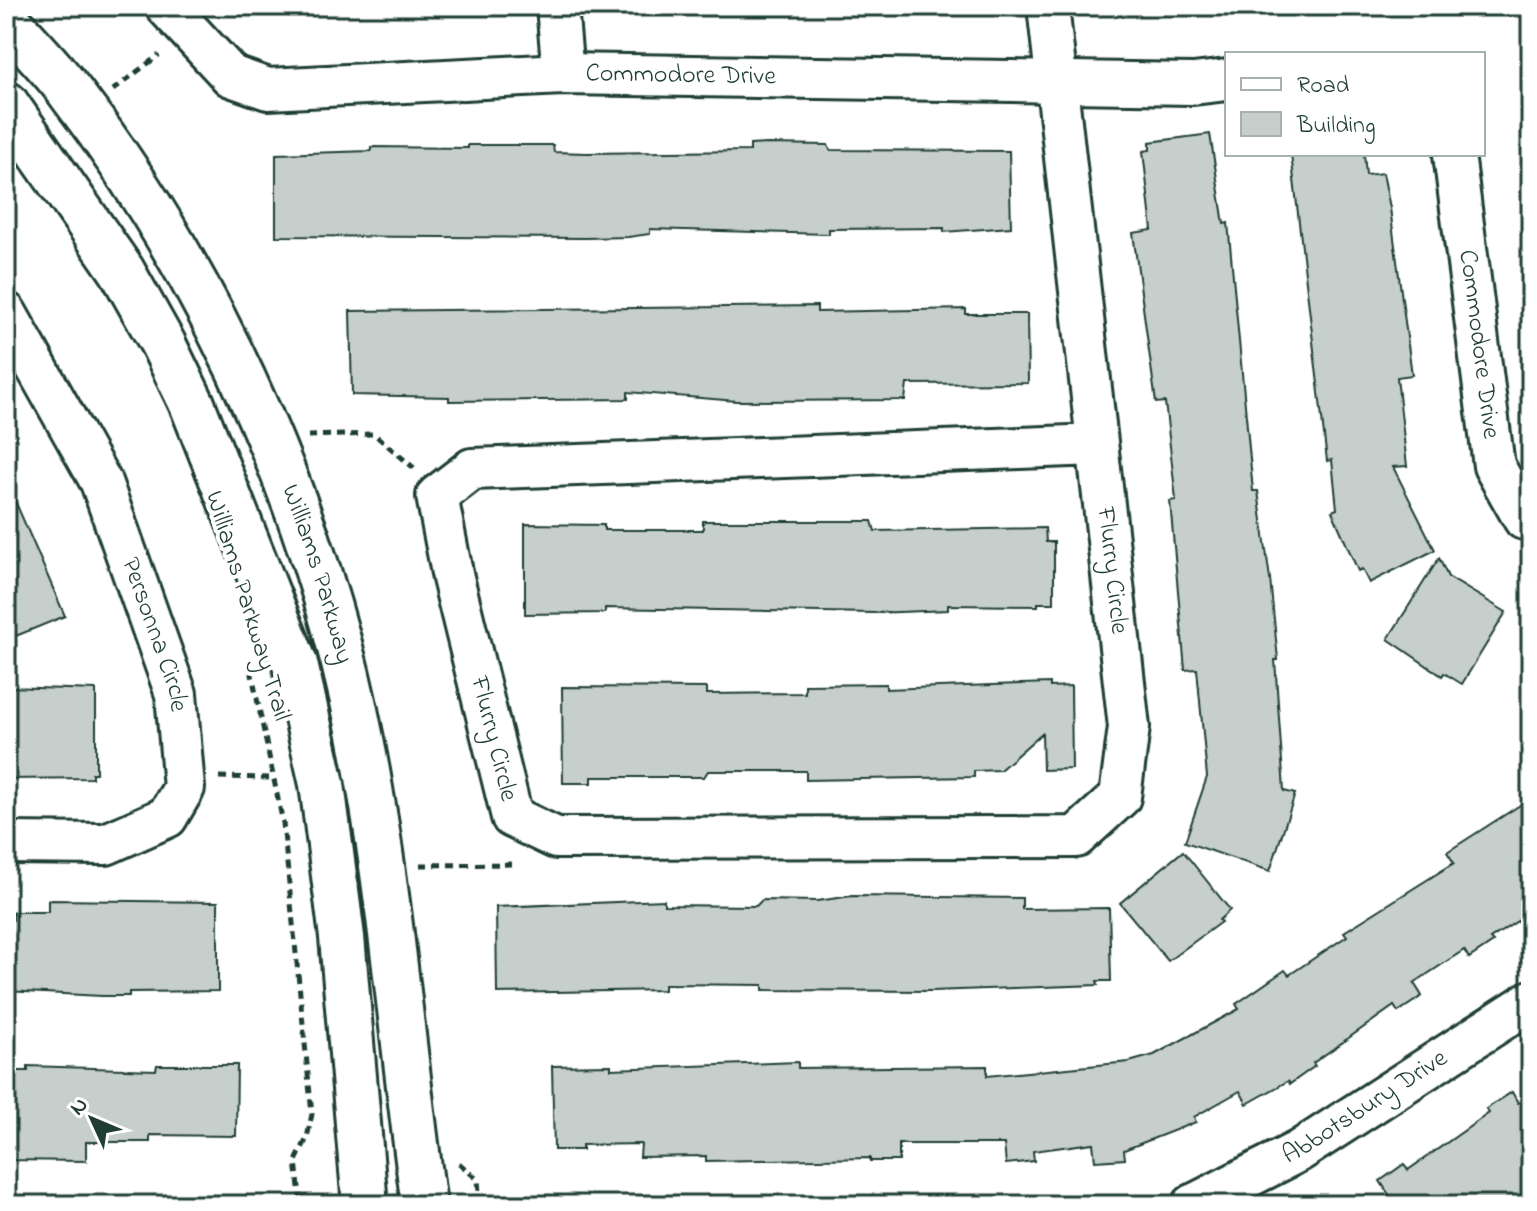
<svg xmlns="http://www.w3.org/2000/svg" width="1537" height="1211" font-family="'Indie Flower',sans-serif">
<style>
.building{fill:#c7cfcc;stroke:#1f3d34;stroke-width:2}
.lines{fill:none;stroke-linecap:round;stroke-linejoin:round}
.street-casing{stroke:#1f3d34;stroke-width:46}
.secondary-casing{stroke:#1f3d34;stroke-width:50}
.path{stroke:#1f3d34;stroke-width:5;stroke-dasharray:8 6;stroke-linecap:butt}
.street{stroke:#fff;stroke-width:40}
.secondary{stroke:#fff;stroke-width:44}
.labels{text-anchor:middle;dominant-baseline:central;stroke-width:8;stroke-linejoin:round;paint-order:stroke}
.street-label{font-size:26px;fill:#1f3d34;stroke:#fff}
</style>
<rect width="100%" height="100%" fill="#fff"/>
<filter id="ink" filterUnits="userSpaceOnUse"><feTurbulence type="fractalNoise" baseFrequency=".0125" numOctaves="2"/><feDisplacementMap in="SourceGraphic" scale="16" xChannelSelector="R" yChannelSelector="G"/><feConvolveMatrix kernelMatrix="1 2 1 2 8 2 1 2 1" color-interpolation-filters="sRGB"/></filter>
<g filter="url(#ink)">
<g class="building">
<polygon points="1210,134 1224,224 1228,223 1253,491 1258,491 1270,579 1278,660 1275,660 1284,791 1295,794 1270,871 1185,842 1207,777 1197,669 1185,670 1170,501 1176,500 1165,402 1156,403 1133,233 1152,230 1143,151 1150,150 1150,142"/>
<polygon points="767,144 828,145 830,150 1009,151 1011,227 944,232 944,228 829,229 829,234 650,229 650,234 628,237 586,238 276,236 276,154 371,151 371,147 468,148 468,145 553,145 554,152 586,153 750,151 750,145"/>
<polygon points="1291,154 1364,154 1366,175 1383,173 1390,208 1412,375 1397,377 1407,466 1393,467 1435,550 1369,583 1362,569 1358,571 1332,511 1337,509 1332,460 1327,461"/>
<polygon points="817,306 817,312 966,309 966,314 1027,314 1028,383 907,384 905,400 737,401 628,392 628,399 449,401 449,397 352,395 350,311"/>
<polygon points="6,480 65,616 6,640"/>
<polygon points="703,521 872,521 875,531 1045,528 1046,542 1054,542 1054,603 1038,603 1038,606 948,605 948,610 874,613 605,608 605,613 525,614 525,524 604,525 604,530 703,530"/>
<polygon points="1439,558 1448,577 1506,612 1462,684 1444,673 1442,676 1388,639"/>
<polygon points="1050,683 1050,687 1071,686 1072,769 1043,770 1042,733 1000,770 974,771 974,777 806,780 806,771 708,771 704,777 592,777 592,783 563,783 562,687 707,688 707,694 805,693 805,685 886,684 886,689"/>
<polygon points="8,687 96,690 96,773 92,773 92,778 8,779"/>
<polygon points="1531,798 1531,912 1490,939 1493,942 1469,958 1464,950 1414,983 1422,996 1398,1012 1394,1006 1313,1063 1315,1066 1290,1084 1288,1081 1247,1104 1240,1091 1194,1117 1196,1122 1124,1150 1125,1159 1095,1161 1093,1143 1033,1151 1034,1161 1006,1164 1004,1144 899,1144 899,1161 870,1161 870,1158 706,1161 706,1156 640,1157 641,1144 582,1145 582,1150 554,1150 552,1066 611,1065 611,1069 798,1062 798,1068 987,1066 987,1076 1129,1062 1154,1055 1239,1009 1236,1004 1285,970 1289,975 1347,936 1344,932 1454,863 1447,852"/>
<polygon points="1183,851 1230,910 1219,920 1221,922 1168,961 1120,903"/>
<polygon points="852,896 1022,898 1022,909 1109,908 1111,981 1097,981 1098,985 932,991 763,990 763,985 664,984 664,990 497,993 496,907 664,900 664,905 756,906 762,900 817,901"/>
<polygon points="48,900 218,902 218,991 129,992 129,996 102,996 6,991 6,920 13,920 13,912 48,912"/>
<polygon points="157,1065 237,1065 236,1136 150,1135 150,1142 86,1142 86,1161 6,1160 6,1071 28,1071 28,1066 156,1070"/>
<polygon points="1512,1092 1518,1103 1531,1095 1531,1195 1517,1205 1396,1205 1380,1181 1404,1164 1408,1170 1489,1113 1486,1109"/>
</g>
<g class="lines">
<defs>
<g id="street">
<path id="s1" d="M166 6 231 76 268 89 563 74 1193 84 1227 80"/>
<polyline points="557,6 563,74"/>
<path id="s2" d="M1048 6 1129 727 1120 797 1076 837 556 838 512 817 453 578 437 496 472 469 1097 445"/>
<path id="s3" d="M1454 154 1494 466 1524 519 1531 520"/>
<path id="s4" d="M6 313 101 482 176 694 184 788 167 817 106 844 6 843"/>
<path id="s5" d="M1193 1205 1299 1151 1531 1001"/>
</g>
<g id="secondary">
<path id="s6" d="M6 19C27 43 51 66 70 92 221 289 326 532 368 777 393 918 404 1063 424 1205"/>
<polyline points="6,104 122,271 163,344 192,404 295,664 322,784 342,937 365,1205"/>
</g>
</defs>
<use href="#street" class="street-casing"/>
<use href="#secondary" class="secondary-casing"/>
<g class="path">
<polyline points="113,90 159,55"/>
<polyline points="308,436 374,434 414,468"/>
<polyline points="251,670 283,823 312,1114 307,1138 296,1161 301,1205"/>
<polyline points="219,777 274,778"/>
<polyline points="420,865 518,864"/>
<polyline points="459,1163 478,1180 480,1205"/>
</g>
<use href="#street" class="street"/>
<use href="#secondary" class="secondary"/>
</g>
</g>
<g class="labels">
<g class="street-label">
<text stroke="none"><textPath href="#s1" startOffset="548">Commodore Drive</textPath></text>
<text stroke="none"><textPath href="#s3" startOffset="192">Commodore Drive</textPath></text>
<text stroke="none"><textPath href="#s2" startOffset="568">Flurry Circle</textPath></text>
<text stroke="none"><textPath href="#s6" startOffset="642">Williams Parkway</textPath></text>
<text transform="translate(247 606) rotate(73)">Williams Parkway Trail</text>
<text stroke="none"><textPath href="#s4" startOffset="356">Personna Circle</textPath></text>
<text transform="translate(493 739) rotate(76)">Flurry Circle</text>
<text stroke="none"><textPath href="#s5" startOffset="198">Abbotsbury Drive</textPath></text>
</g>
</g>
<rect width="1537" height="1211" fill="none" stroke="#fff" stroke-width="32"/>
<rect x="16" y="16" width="1505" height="1179" fill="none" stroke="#1f3d34" stroke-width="3" filter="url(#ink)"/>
<rect x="1225" y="52" width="260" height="104" fill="#ffffff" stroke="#a5b1ae" stroke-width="2"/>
<rect x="1241" y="78" width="40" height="12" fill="#ffffff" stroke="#a5b1ae" stroke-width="2"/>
<text x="1297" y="92" font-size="24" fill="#1f3d34">Road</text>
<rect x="1241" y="112" width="40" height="24" fill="#c7cfcc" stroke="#a5b1ae" stroke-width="2"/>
<text x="1297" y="132" font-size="24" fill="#1f3d34">Building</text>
<g transform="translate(92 1119) rotate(314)" stroke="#ffffff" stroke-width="6" paint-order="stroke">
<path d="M0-6L14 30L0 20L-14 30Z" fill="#1f3d34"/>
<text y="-12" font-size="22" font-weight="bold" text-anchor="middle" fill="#1f3d34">N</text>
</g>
</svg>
